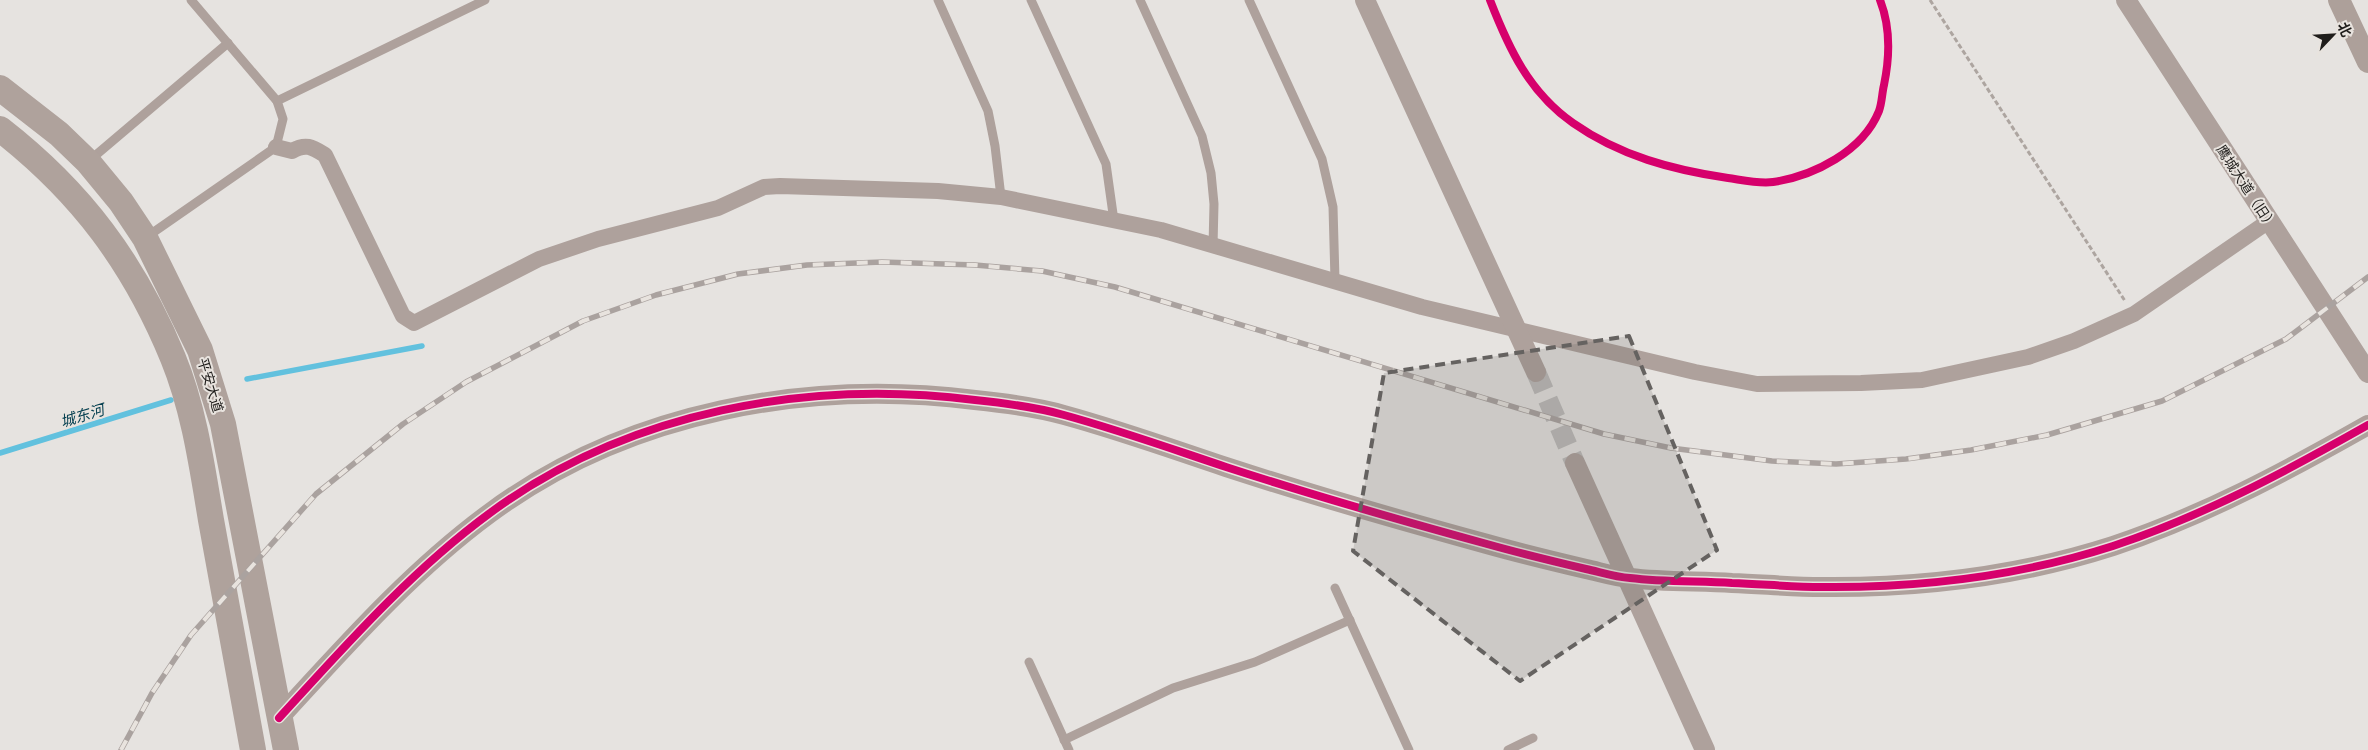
<svg xmlns="http://www.w3.org/2000/svg" width="2368" height="750" font-family="Commissioner,'Noto Sans SC',sans-serif">
<style>
.lines{fill:none;stroke-linecap:round;stroke-linejoin:round}
.stream{stroke:#62c1de;stroke-width:5.5}
.tertiary-tunnel{stroke:#bebbb9;stroke-width:20;stroke-dasharray:20 10;stroke-linecap:butt}
.path{stroke:#ada5a0;stroke-width:3;stroke-dasharray:5 2.5;stroke-linecap:butt}
.service{stroke:#aea19c;stroke-width:9}
.minor{stroke:#aea19c;stroke-width:16}
.tertiary{stroke:#aea19c;stroke-width:20}
.secondary{stroke:#ada09a;stroke-width:22}
.primary{stroke:#afa29c;stroke-width:26}
.rail-casing{stroke:#aaa29f;stroke-width:5.5}
.rail{stroke:#e8e3de;stroke-width:4;stroke-dasharray:11;stroke-linecap:butt}
.cycleway-casing{stroke:#e8e3de;stroke-width:11}
.cycleway{stroke:#d6006c;stroke-width:8}
.marked{fill:#656260;fill-opacity:0.2;stroke:#656260;stroke-width:4;stroke-dasharray:10 6;stroke-linejoin:round}
.labels{text-anchor:middle;dominant-baseline:central;stroke-width:4;stroke-linejoin:round;paint-order:stroke}
.street-label{font-size:14px;fill:#1f1d1b;stroke:#e8e3de}
.water-label{font-size:15px;font-style:italic;fill:#064051;stroke:#e8e3de}
</style>
<rect width="100%" height="100%" fill="#e6e3e0"/>
<g class="lines">
<g class="stream">
<polyline points="247,379 422,346"/>
<polyline points="0,453 171,400"/>
</g>
<polyline class="tertiary-tunnel" points="1536,372 1575,463"/>
<polyline class="path" points="1930,0 2125,301"/>
<g class="service">
<polyline points="938,0 988,111 995,146 1001,197"/>
<polyline points="1031,0 1106,164 1114,221"/>
<polyline points="1140,0 1202,136 1211,173 1214,204 1213,246"/>
<polyline points="1249,0 1322,159 1333,207 1335,280"/>
<polyline points="277,101 485,0"/>
<polyline points="90,160 228,43"/>
<polyline points="148,236 276,147 283,119 277,101 191,0"/>
<polyline points="1335,588 1409,750"/>
<polyline points="1029,662 1069,750"/>
<polyline points="1064,740 1173,688 1255,662 1350,620"/>
<polyline points="1508,750 1533,738"/>
</g>
<path class="minor" d="M276 147 292 151C306 143 312 147 325 155L403 316 414 323 539 259 598 239 718 208 764 187 780 186 938 191 1001 197 1161 230 1422 307 1695 372 1757 384 1861 383 1922 380 2028 357 2074 341 2134 314 2269 221"/>
<g class="tertiary">
<polyline points="1365,0 1536,372"/>
<polyline points="2126,0 2368,373"/>
<polyline points="1575,463 1705,750"/>
<path d="M279 718C345 646 411 571 490 513 628 411 808 379 975 400 1004 403 1036 407 1064 415 1119 430 1172 449 1226 467 1312 495 1399 520 1487 544 1519 553 1552 561 1586 569 1600 572 1615 577 1630 578 1663 582 1698 581 1732 583 1762 584 1792 587 1822 587 1919 588 2020 576 2113 546 2203 516 2285 472 2368 425"/>
</g>
<polyline class="secondary" points="2339,0 2368,62"/>
<g class="primary">
<polyline points="0,88 59,134 88,162 121,202 145,238 200,350 223,424 286,750"/>
<path d="M0 129C81 192 134 263 173 358 194 409 202 466 211 520 225 596 239 673 253 750"/>
</g>
<defs>
<polyline id="rail" points="121,750 152,693 191,635 316,494 403,424 466,382 583,321 656,295 738,274 807,265 882,262 975,265 1042,271 1115,287 1604,434 1671,448 1772,461 1836,464 1906,459 1971,450 2047,435 2162,401 2286,339 2368,277"/>
</defs>
<use href="#rail" class="rail-casing"/>
<use href="#rail" class="rail"/>
<defs>
<g id="cycleway">
<path d="M1490 0C1509 49 1529 92 1573 123 1620 156 1673 170 1728 178 1742 180 1759 184 1773 182 1814 176 1863 151 1879 111 1882 103 1882 93 1884 85 1890 56 1891 28 1880 0"/>
<path d="M279 718C345 646 411 571 490 513 628 411 808 379 975 400 1004 403 1036 407 1064 415 1119 430 1172 449 1226 467 1312 495 1399 520 1487 544 1519 553 1552 561 1586 569 1600 572 1615 577 1630 578 1663 582 1698 581 1732 583 1762 584 1792 587 1822 587 1919 588 2020 576 2113 546 2203 516 2285 472 2368 425"/>
</g>
</defs>
<use href="#cycleway" class="cycleway-casing"/>
<use href="#cycleway" class="cycleway"/>
</g>
<path class="marked" d="M1629 336 1717 550 1520 681 1353 551 1384 373Z"/>
<g class="labels">
<g class="street-label">
<text transform="translate(2247 187) rotate(57)">鹰城大道（旧）</text>
<text transform="translate(211 385) rotate(73)">平安大道</text>
</g>
<g class="water-label">
<text transform="translate(82 415) rotate(-17)">城东河</text>
</g>
</g>
<g transform="translate(2333 35) rotate(65)" stroke="#e8e3de" stroke-width="4" paint-order="stroke">
<path d="M0-4L9 19L0 12L-9 19Z" fill="#1f1d1b"/>
<text y="-8" font-size="14" font-weight="bold" text-anchor="middle" fill="#1f1d1b">北</text>
</g>
</svg>
